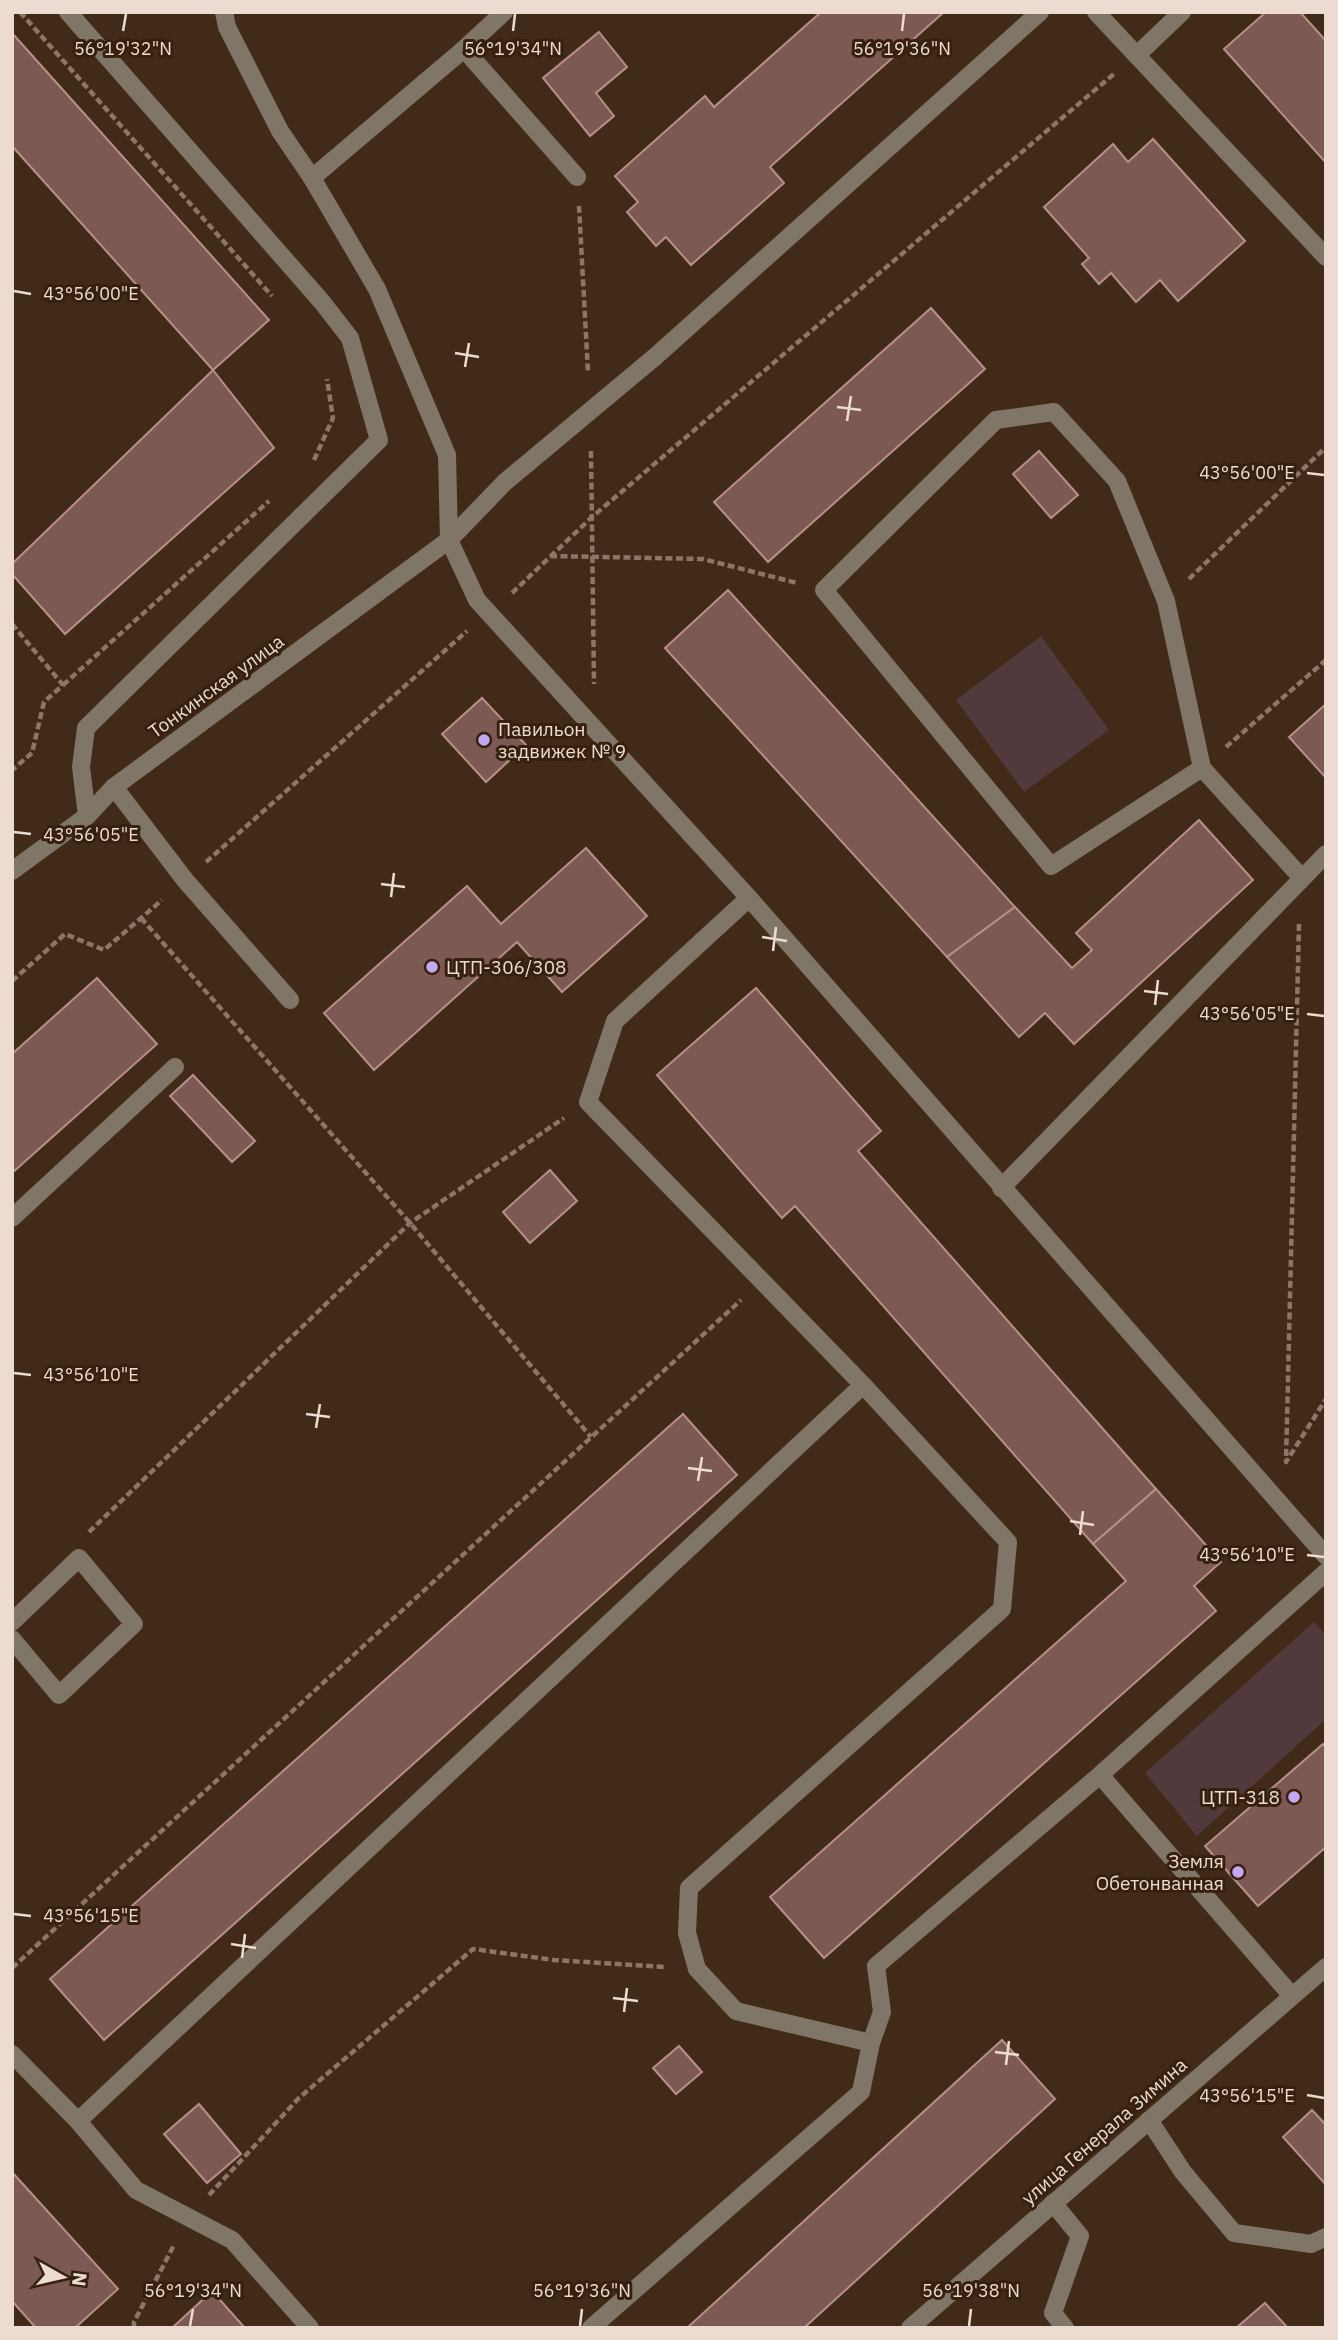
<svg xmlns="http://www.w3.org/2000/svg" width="1338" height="2340" font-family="'IBM Plex Sans',sans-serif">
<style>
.green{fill:#52393c}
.building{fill:#7c5a53;stroke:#b69088;stroke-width:2}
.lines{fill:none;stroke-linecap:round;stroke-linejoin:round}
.path{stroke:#8b7667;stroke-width:4.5;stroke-dasharray:7 3.5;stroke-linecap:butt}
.minor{stroke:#807667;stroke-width:18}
.ticks{fill:none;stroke:#ecdbd0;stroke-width:2.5}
.poi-dot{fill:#c2a7f2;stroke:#38200e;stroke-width:2.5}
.labels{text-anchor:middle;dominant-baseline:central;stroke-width:6;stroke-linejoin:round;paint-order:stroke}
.street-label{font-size:19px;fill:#ecdbd0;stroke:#38200e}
.poi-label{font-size:19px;fill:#ecdbd0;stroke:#38200e;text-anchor:start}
.ticks-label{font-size:18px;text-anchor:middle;fill:#ecdbd0;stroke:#38200e;stroke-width:6;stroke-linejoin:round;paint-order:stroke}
</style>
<rect width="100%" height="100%" fill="#422a18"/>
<g class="green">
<polygon points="1041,636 1109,730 1024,792 956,700"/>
<polygon points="1314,1622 1326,1635 1326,1719 1197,1836 1145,1773"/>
</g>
<g class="building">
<polygon points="821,12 944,12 770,167 784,183 691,265 666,237 656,246 627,212 638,202 615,176 705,96 714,107"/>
<polygon points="1266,12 1300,12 1326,41 1326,163 1224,49"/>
<polygon points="599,32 627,67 596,93 614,116 590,136 543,78"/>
<polygon points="12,33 269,320 213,370 12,146"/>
<polygon points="1153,139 1245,241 1178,301 1160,280 1136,302 1111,273 1099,284 1082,264 1089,258 1044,207 1113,144 1128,162"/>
<polygon points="931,308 985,369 768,562 714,502"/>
<polygon points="213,370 274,448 65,634 12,574 12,564"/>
<polygon points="1039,451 1078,495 1051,518 1013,474"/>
<polygon points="728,590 1015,907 947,957 665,648"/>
<polygon points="482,698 526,745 486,782 442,734"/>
<polygon points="1326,704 1326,778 1289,737"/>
<polygon points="1199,820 1253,880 1074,1044 1045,1013 1019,1037 947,957 1015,907 1072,968 1092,950 1076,933"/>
<polygon points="586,848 647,916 562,992 517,942 374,1070 324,1013 467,886 501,924"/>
<polygon points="97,978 157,1044 12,1173 12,1054"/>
<polygon points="756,988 881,1131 858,1151 1156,1489 1093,1544 795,1206 782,1218 657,1075"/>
<polygon points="193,1075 255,1141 232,1162 170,1096"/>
<polygon points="550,1170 577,1201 530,1243 503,1212"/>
<polygon points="683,1414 737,1475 104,2040 50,1979"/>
<polygon points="1156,1489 1221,1562 1194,1586 1216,1611 824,1958 770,1897 1126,1581 1093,1544"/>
<polygon points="1323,1744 1326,1748 1326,1847 1258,1906 1205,1846"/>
<polygon points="1002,2040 1055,2099 804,2328 687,2328"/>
<polygon points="679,2046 702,2072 676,2094 653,2068"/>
<polygon points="199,2104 241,2154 207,2183 164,2134"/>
<polygon points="1312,2110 1326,2125 1326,2185 1283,2137"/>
<polygon points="12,2172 118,2289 75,2328 36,2328 12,2301"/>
<polygon points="212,2291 245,2328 172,2328"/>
<polygon points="1265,2303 1288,2328 1236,2328"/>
</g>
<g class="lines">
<g class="path">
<polyline points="20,12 272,296"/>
<polyline points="579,206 588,372"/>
<polyline points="591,451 594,684"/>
<polyline points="314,460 333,418 327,379"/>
<polyline points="550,556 703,559 797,583"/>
<polyline points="1189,579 1326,447"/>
<polyline points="512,593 592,517 1115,73"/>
<polyline points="12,624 63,685 44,702 32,753 12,770"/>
<polyline points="63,685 269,501"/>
<polyline points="1226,747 1326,660"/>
<polyline points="206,862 467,631"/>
<polyline points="141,918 410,1223 591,1437"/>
<polyline points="1299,924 1286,1462 1326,1399"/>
<polyline points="12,981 65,934 104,950 162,900"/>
<polyline points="89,1532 410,1223 564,1118"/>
<polyline points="12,1968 741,1300"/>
<polyline points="209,2195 299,2098 473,1949 554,1960 665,1967"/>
<polyline points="134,2328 134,2322 174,2245"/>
</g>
<g class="minor">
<polyline points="68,12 322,302 350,338 379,440 86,728 81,767 87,816"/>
<polyline points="224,12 227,27 280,131 312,178 377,289 447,455 449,540 477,600 749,898 1326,1556"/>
<polyline points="1096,12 1326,257"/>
<polyline points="464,49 577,177"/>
<polyline points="1137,55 1182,12"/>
<polyline points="312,178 464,49 504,12"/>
<polyline points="1202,768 1051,866 824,590 996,420 1054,412 1117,481 1166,601 1202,768 1301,877"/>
<polyline points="114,787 185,880 290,1000"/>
<polyline points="12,871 87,816 114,787 449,540 505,482 656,356 1040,12"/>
<polyline points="749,898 615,1021 588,1102 863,1385 1008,1542 1002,1609 689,1888 687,1933 697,1969 736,2011 871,2043"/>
<polyline points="1001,1188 1326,854"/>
<polyline points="12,1218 175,1067"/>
<polyline points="12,1622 79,1558 134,1624 59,1695 12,1639"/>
<polyline points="1100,1775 1292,1996"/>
<polyline points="12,2054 78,2121 136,2190 232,2240 310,2328"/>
<polyline points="1149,2120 1183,2172 1234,2233 1311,2244 1326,2237"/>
<polyline points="78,2121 863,1385"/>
<polyline points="1053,2203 1080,2236 1053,2313 1065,2328"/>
<polyline points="591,2328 861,2092 871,2043 882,2012 876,1966 1100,1775 1326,1572"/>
<polyline points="910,2328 1326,1967"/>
</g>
</g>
<path class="ticks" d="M123 31 126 14M513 31 515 14M902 31 904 14M14 291 31 294M455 353 479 357M465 367 469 343M837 407 861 410M847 421 851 396M1307 473 1324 475M14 832 31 834M381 884 405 887M391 897 394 873M762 937 787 941M773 951 776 927M1144 991 1168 994M1155 1005 1158 980M1307 1014 1324 1016M14 1373 31 1375M306 1414 330 1417M316 1428 320 1404M688 1468 712 1471M698 1481 702 1457M1070 1521 1094 1525M1080 1535 1083 1511M1307 1555 1324 1557M14 1914 31 1916M231 1944 256 1948M242 1958 245 1934M613 1998 638 2001M624 2012 627 1988M995 2052 1019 2055M1006 2065 1009 2041M1307 2095 1324 2098M190 2326 193 2309M580 2326 582 2309M969 2326 971 2309"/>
<g class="poi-dot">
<circle cx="484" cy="740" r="7"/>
<circle cx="432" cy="967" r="7"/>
<circle cx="1294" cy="1797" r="7"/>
<circle cx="1238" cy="1872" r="7"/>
</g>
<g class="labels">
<g class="street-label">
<text transform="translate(216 686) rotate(-36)">Тонкинская улица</text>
<text transform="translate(1104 2131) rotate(-41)">улица Генерала Зимина</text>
</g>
<g class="poi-label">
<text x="498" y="729">Павильон<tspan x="498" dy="22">задвижек № 9</tspan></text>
<text x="446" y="967">ЦТП-306/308</text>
<text x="1280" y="1797" text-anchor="end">ЦТП-318</text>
<text x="1224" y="1861" text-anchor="end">Земля<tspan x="1224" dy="22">Обетонванная</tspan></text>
</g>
</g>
<g class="ticks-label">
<text x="123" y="55">56°19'32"N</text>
<text x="513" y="55">56°19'34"N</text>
<text x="902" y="55">56°19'36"N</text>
<text x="91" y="300">43°56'00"E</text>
<text x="1247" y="479">43°56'00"E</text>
<text x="91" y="841">43°56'05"E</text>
<text x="1247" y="1020">43°56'05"E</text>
<text x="91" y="1381">43°56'10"E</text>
<text x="1247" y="1561">43°56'10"E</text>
<text x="91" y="1922">43°56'15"E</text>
<text x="1247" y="2102">43°56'15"E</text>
<text x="193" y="2297">56°19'34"N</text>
<text x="582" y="2297">56°19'36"N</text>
<text x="971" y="2297">56°19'38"N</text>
</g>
<rect width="1338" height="2340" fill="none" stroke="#ecdbd0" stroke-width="28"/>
<g transform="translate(63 2277) rotate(98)" stroke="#38200e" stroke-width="5" paint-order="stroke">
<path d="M0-5L12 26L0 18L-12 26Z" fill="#ecdbd0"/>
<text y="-10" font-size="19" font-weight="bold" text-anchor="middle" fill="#ecdbd0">N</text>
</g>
</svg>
